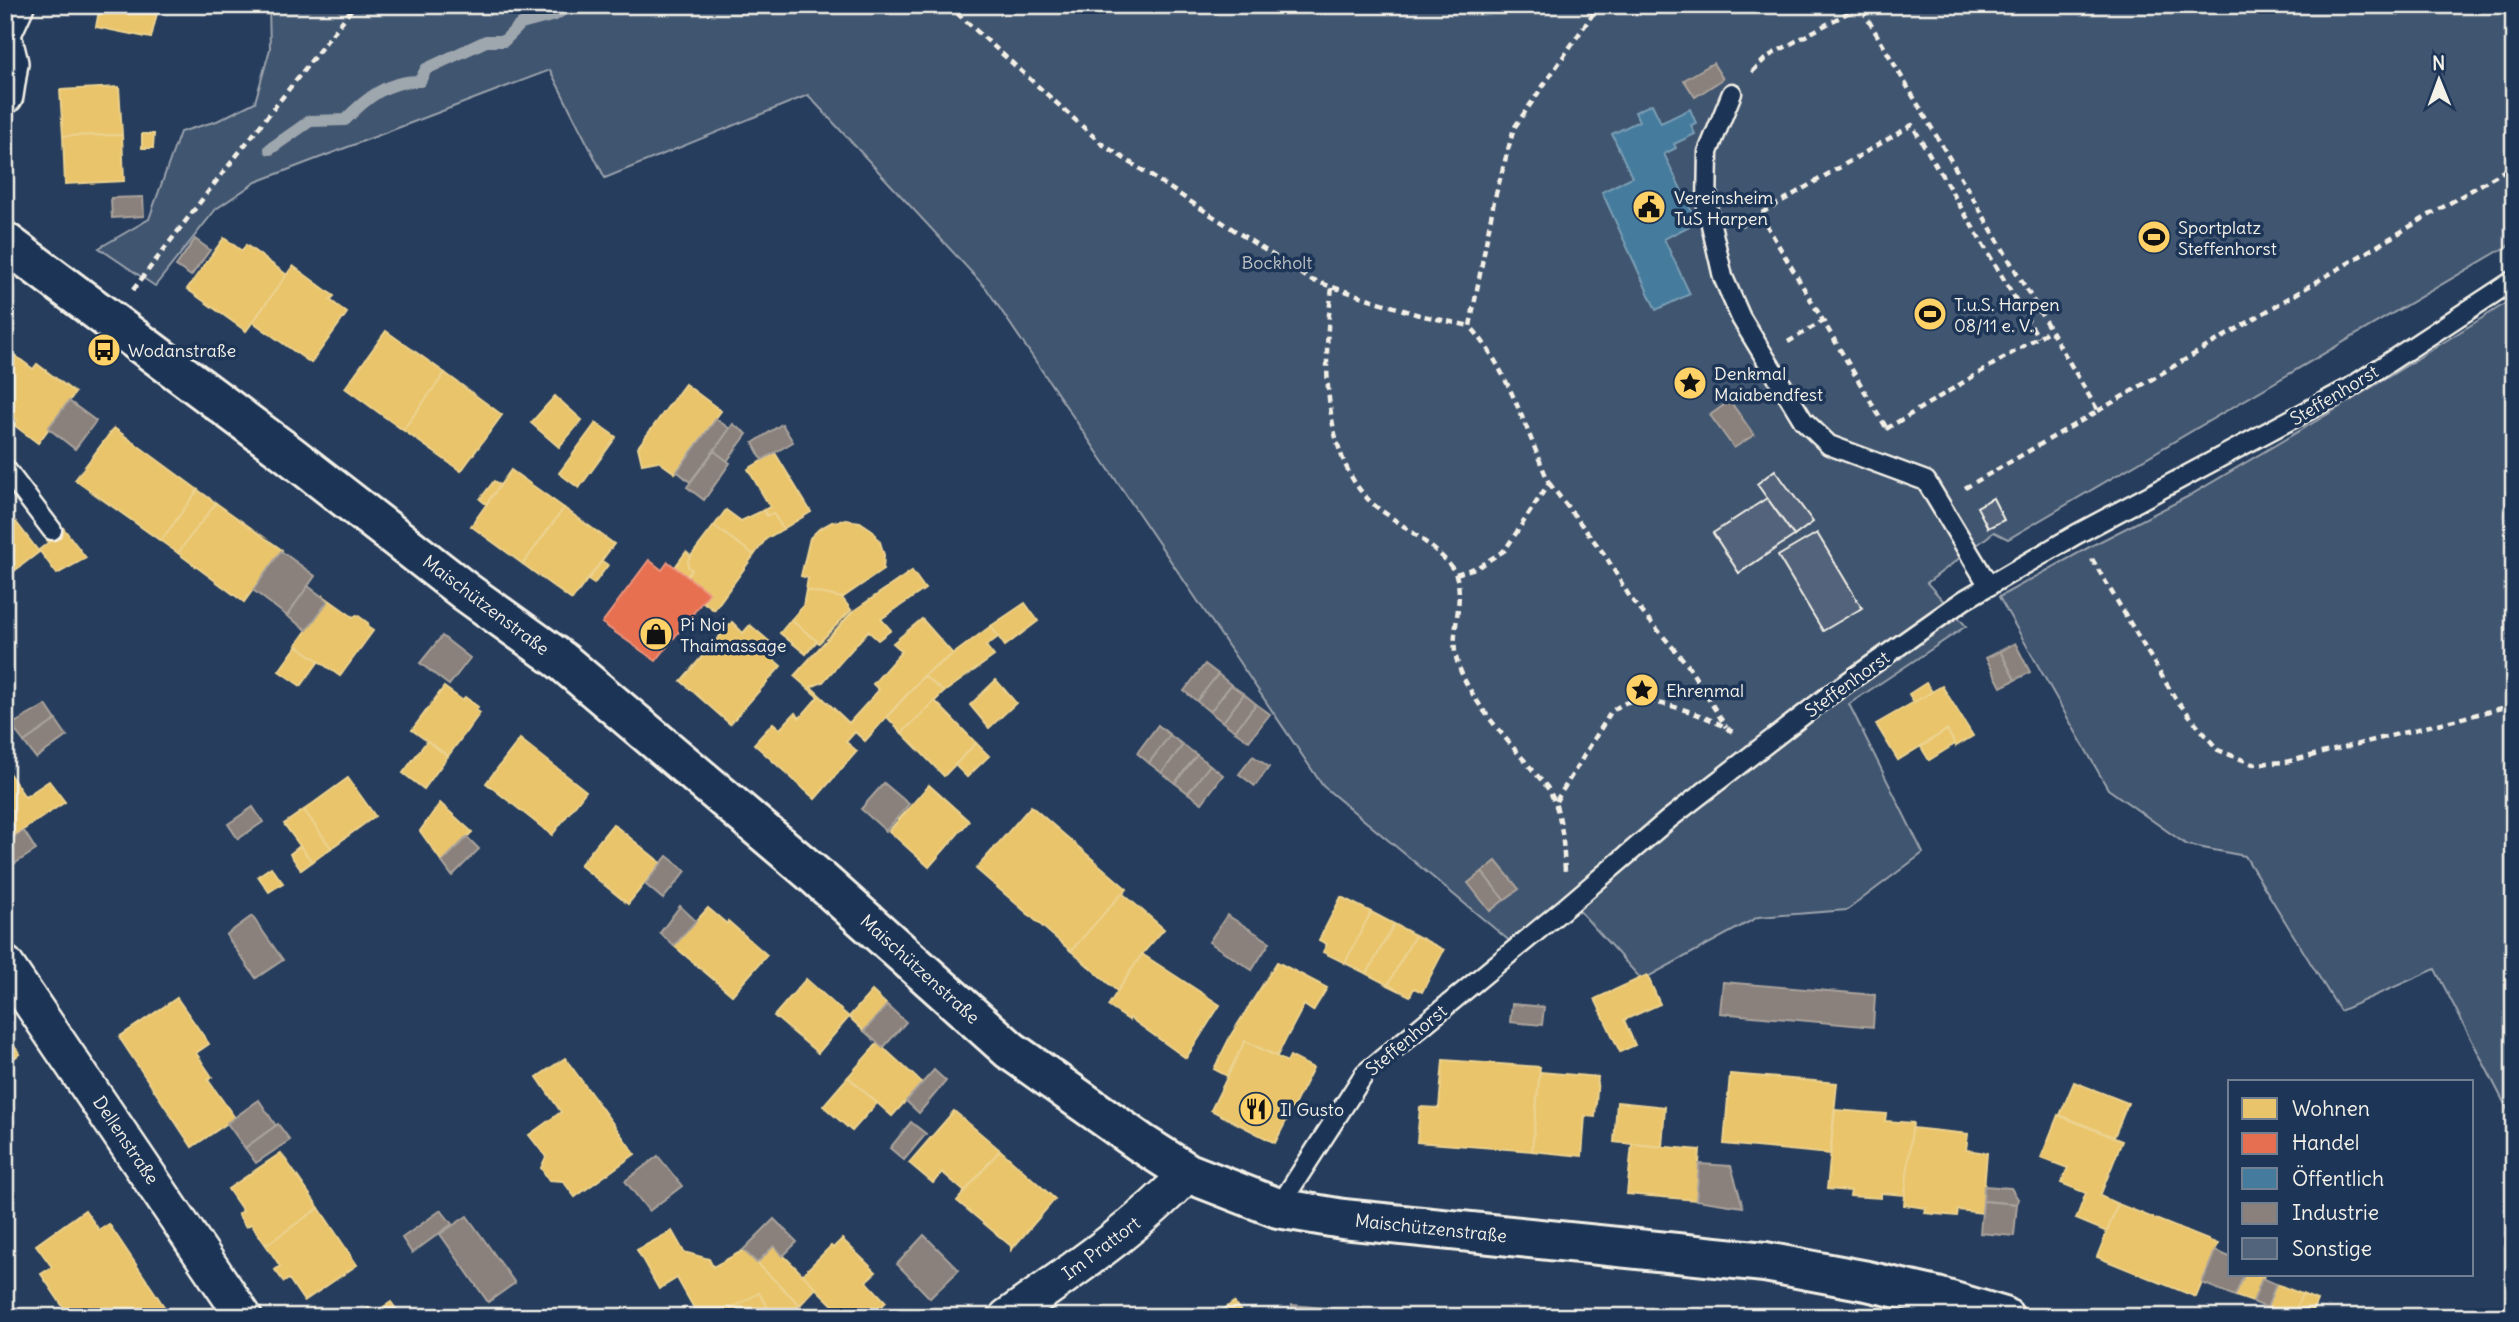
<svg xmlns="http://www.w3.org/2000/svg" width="2519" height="1322" font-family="Delius,sans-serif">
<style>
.green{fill:#40546f;stroke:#9aa2ac;stroke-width:2}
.homes{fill:#e9c46a;stroke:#ecd290;stroke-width:2}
.shops{fill:#e76f51;stroke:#eb967e;stroke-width:2}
.public{fill:#457b9d;stroke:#7a9eb4;stroke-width:2}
.industry{fill:#8a817c;stroke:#aaa39c;stroke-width:2}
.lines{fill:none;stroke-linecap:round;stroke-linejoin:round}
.stream{stroke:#9fa7ae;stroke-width:12}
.building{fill:#52647b;stroke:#f4f1e8;stroke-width:2}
.service-casing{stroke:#f4f1e8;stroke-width:23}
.minor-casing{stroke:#f4f1e8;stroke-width:40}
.tertiary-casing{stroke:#f4f1e8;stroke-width:44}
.path{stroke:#f4f1e8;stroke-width:4.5;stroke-dasharray:7 5;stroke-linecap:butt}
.service{stroke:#1d3557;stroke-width:18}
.minor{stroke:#1d3557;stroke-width:35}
.tertiary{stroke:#1d3557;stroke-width:38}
.labels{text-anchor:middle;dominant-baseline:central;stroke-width:7;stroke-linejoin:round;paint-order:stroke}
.poi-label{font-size:18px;fill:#f4f1e8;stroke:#1d3557;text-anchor:start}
.park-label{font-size:18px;fill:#bec2c4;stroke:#1d3557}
.street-label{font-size:18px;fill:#f4f1e8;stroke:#1d3557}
</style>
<rect width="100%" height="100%" fill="#263d5d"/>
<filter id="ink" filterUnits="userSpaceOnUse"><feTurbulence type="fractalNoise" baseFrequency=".0143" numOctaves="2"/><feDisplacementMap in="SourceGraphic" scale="14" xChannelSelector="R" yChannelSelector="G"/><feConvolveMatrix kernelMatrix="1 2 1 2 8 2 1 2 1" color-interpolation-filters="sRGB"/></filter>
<g filter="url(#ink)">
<g class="green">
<polygon points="269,5 2514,5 2514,242 2008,539 1994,532 1927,583 1966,626 1849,704 1923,853 1847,910 1758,917 1642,980 1565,895 1512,943 1323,786 986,288 808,95 605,178 550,70 256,182 216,209 155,286 99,248 149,219 180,132 217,121 255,102 270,49"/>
<polygon points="2514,298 2514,1122 2435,969 2340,1011 2245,856 2187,845 2108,789 1999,597 2093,545 2187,497 2350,401"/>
</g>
<g class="homes">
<polygon points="100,5 159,5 151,38 96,27"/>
<polygon points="119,87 122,135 63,136 60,90"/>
<polygon points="142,134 154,134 153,148 142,148"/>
<polygon points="122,135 124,181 65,184 63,136"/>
<polygon points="224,238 242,251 246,245 287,275 246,331 187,289"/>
<polygon points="293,266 334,296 330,300 347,313 311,363 253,322"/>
<polygon points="386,331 445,373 403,430 345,388"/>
<polygon points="13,354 33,369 37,364 75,393 38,443 14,425 17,420 5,412 5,364"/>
<polygon points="445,373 502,415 461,471 403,430"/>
<polygon points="685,384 721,411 675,473 658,461 642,464 638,447"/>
<polygon points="555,396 582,420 559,447 531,423"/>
<polygon points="596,423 616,437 579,488 559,473"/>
<polygon points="114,428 198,490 161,541 75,480"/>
<polygon points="775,453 811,512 783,529 773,513 767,516 764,510 770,507 748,469"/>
<polygon points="511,470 564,508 523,564 471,526"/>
<polygon points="494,481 500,485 486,504 480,499"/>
<polygon points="198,490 216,503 178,553 161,541"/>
<polygon points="216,503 282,550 244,602 178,553"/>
<polygon points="564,508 614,544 572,600 523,564"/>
<polygon points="726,510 741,521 764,510 767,516 773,513 783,529 766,539 754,555 714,526"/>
<polygon points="846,520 860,522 872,530 880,542 884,555 883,570 842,598 806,590 808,578 801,576 810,538 819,529 832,522"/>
<polygon points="16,522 39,552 5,578 5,530"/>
<polygon points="61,525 86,558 57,574 39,550 49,542 46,539"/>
<polygon points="714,526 754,555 714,610 703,602 709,593 687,576 692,570 688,567 688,560"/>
<polygon points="686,552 691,556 688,560 688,567 692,570 687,576 675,567"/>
<polygon points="602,561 608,565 594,584 588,580"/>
<polygon points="912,571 925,589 881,619 891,630 878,640 868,631 823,682 811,687 849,723 879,690 873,684 902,651 893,643 922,619 953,654 926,673 865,741 855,732 846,742 857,751 815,799 754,744 773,723 780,729 795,713 800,718 818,697 794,676 852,612"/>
<polygon points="806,590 842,598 851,610 819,643 791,620 803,606"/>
<polygon points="322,595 353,617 357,615 368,623 369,628 373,631 340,676 296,645 328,601"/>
<polygon points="1025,603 1038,621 1005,646 991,626"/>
<polygon points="791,620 817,641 806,654 780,633"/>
<polygon points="732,622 743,633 750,625 770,642 763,650 781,666 730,724 681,681"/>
<polygon points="991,626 998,637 986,646 994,656 944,692 924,676"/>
<polygon points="297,646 319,661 301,686 279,671"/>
<polygon points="924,676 944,692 902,733 887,717"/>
<polygon points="996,680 1016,703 989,728 970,705"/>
<polygon points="1926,683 1933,693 1915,704 1909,694"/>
<polygon points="1942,686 1973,736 1956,746 1947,730 1898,760 1876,724"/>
<polygon points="444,687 462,700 465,697 478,707 476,710 480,713 448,756 412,730"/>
<polygon points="935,701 976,743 944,776 902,733"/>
<polygon points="1947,730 1955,744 1929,760 1921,747"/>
<polygon points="520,739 586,791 552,835 486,783"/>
<polygon points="427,741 448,756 424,789 403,773"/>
<polygon points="976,743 989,756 967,777 955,765"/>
<polygon points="5,767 25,797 49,781 65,802 5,842"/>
<polygon points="348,778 375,816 331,848 304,810"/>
<polygon points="929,785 969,821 929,867 889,831"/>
<polygon points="440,803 472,832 442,862 420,831"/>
<polygon points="1031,806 1127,889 1071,951 976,869"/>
<polygon points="304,810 331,848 312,862 284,824"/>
<polygon points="613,824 661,863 628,904 580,865"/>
<polygon points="300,846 312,862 301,870 290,854"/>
<polygon points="271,867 283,883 269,892 258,876"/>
<polygon points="1122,893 1164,929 1142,954 1117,991 1071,951"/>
<polygon points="1341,897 1371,912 1345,963 1323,952 1327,944 1319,940"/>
<polygon points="708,908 727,924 728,921 767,955 732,995 674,946"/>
<polygon points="1371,912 1394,924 1367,974 1345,963"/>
<polygon points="1394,924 1415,935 1388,985 1367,974"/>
<polygon points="1415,935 1444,950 1422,992 1414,988 1410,996 1388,985"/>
<polygon points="1142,954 1220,1005 1186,1058 1130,1018 1129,1020 1108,1006"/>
<polygon points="1277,962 1327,988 1313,1011 1304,1005 1277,1056 1245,1041 1227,1076 1214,1069 1231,1035"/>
<polygon points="1647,975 1660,1004 1624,1020 1635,1045 1620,1052 1595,999"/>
<polygon points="806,979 849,1017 818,1053 774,1016"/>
<polygon points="872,991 887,1005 864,1031 849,1017"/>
<polygon points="177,998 209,1044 196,1053 212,1077 208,1080 235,1118 192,1147 119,1037"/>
<polygon points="5,1034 20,1054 5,1064"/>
<polygon points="1245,1041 1287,1062 1290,1056 1313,1068 1275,1143 1211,1110"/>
<polygon points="878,1043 922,1083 892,1116 848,1077"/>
<polygon points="565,1058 635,1154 575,1197 563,1181 549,1180 541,1168 546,1157 529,1135 561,1112 537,1077"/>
<polygon points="1443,1060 1540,1067 1532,1151 1417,1142 1420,1107 1439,1108"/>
<polygon points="1540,1072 1598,1077 1595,1117 1585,1116 1582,1156 1532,1151"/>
<polygon points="1730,1074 1837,1083 1830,1154 1724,1144"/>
<polygon points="848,1077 877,1103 852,1131 823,1106"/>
<polygon points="2074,1082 2128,1103 2114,1137 2060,1115"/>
<polygon points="1617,1102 1665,1107 1662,1147 1614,1142"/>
<polygon points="1835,1110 1886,1114 1885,1121 1913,1123 1905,1195 1881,1193 1881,1198 1850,1196 1851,1191 1827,1189"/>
<polygon points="954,1111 1000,1150 965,1192 942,1172 933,1183 909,1163"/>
<polygon points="2058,1115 2122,1141 2100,1196 2118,1204 2107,1232 2076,1219 2086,1193 2061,1183 2068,1168 2041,1158"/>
<polygon points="1912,1128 1968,1134 1966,1150 1987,1153 1982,1213 1958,1210 1957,1216 1925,1213 1926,1208 1904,1205"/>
<polygon points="1632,1144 1700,1150 1696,1200 1627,1194"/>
<polygon points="1000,1150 1055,1199 1011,1250 1011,1246 957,1201"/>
<polygon points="281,1153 319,1208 266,1245 251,1224 246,1227 238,1214 243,1211 228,1189"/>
<polygon points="2118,1204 2218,1244 2196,1297 2097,1257"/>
<polygon points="319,1208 357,1265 304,1301 289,1279 284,1282 275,1270 280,1266 266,1245"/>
<polygon points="85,1210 99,1230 109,1224 171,1317 70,1317 41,1274 52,1267 36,1245"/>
<polygon points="672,1231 684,1252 709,1259 713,1267 744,1250 800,1305 785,1317 773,1317 759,1293 719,1317 699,1317 677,1278 659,1289 637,1250"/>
<polygon points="842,1239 876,1272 866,1281 886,1302 871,1317 845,1317 802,1275 831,1246 833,1248"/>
<polygon points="774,1246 816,1288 800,1305 757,1263"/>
<polygon points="2244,1275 2264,1275 2253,1302 2235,1296"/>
<polygon points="2276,1284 2302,1294 2293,1317 2267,1308"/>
<polygon points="759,1293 773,1317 736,1317 731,1309"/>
<polygon points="2302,1294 2317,1300 2310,1317 2293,1317"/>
<polygon points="391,1302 402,1317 357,1317 369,1308 373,1314"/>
<polygon points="1234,1302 1245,1317 1207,1317 1210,1314 1213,1317"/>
</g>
<polygon class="shops" points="649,560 662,570 668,562 709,593 656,661 602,623"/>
<polygon class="public" points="1652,104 1661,123 1690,109 1696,123 1691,125 1695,134 1674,144 1676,148 1664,154 1697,222 1664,239 1690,294 1656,310 1602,192 1632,177 1612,134 1639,121 1635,112"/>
<g class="industry">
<polygon points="1713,63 1723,79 1695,97 1684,80"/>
<polygon points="143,197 144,216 112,218 111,198"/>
<polygon points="195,239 210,250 191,276 176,266"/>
<polygon points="69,401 96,421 75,449 48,428"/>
<polygon points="1730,401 1754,435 1734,448 1710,415"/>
<polygon points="716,419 730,429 690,482 677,471"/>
<polygon points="733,424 747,434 727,461 714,451"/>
<polygon points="782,424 793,442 762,460 753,443"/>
<polygon points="714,451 730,463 704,500 687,487"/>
<polygon points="281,551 315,576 287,616 253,590"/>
<polygon points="308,586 328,601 307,630 287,616"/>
<polygon points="442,636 470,658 449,685 420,663"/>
<polygon points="2015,643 2030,672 2015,680 2000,651"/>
<polygon points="2000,651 2015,680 2001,687 1986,658"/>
<polygon points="1205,664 1218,674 1197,701 1184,691"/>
<polygon points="1218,674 1231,685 1210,712 1197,701"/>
<polygon points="1231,685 1244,694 1223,722 1210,712"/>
<polygon points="1244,694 1256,704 1235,731 1223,722"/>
<polygon points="1256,704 1270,714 1249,741 1235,731"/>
<polygon points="46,705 56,720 24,742 11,725"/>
<polygon points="56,720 67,736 36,758 24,742"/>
<polygon points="1158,725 1170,735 1149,763 1137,753"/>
<polygon points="1170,735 1183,745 1162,773 1149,763"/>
<polygon points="1183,745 1197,755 1175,783 1162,773"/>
<polygon points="1197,755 1210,765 1188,793 1175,783"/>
<polygon points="1253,756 1269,767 1255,786 1239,774"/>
<polygon points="1210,765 1223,775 1202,803 1188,793"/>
<polygon points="884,783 909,804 886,831 861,809"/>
<polygon points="253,807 263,822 238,839 228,824"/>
<polygon points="24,831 36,850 6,869 5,842"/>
<polygon points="467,837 479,849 452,876 442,862"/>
<polygon points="667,856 686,871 663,899 645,884"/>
<polygon points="1496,861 1519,889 1504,900 1482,872"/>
<polygon points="1482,872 1504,900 1490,911 1468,883"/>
<polygon points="680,906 696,921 674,946 660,933"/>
<polygon points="1227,915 1270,942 1252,970 1209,942"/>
<polygon points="252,916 283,960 256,978 226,935"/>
<polygon points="1723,982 1875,995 1873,1027 1720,1013"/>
<polygon points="1512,1004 1544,1007 1542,1025 1510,1022"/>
<polygon points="887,1005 906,1022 883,1048 864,1031"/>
<polygon points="934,1070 946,1081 919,1113 906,1101"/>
<polygon points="259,1100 276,1126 245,1148 227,1123"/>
<polygon points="911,1122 926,1134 904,1160 890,1148"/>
<polygon points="278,1124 290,1140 256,1163 245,1148"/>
<polygon points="658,1156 682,1186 649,1211 625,1181"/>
<polygon points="1699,1164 1731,1166 1743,1207 1696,1200"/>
<polygon points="1984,1186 2011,1188 2018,1199 2017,1204 1983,1201"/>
<polygon points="1983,1201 2017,1204 2014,1236 1980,1233"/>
<polygon points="441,1210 452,1224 412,1253 402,1238"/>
<polygon points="467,1216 515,1283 488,1302 440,1234"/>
<polygon points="774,1219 797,1242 783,1256 774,1246 757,1263 743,1250"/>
<polygon points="924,1235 959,1270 930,1298 897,1264"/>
<polygon points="2215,1251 2230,1257 2230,1275 2244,1275 2235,1296 2202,1283"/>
<polygon points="2262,1278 2276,1284 2267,1308 2253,1302"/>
<polygon points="1292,1305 1396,1315 1396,1317 1291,1317"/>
</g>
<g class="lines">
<path class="stream" d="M270 149 310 121 345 120C366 98 389 80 420 81L426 69 486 41H504L521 24 555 15 571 5"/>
</g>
<g class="building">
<polygon points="1775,470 1813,522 1794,536 1757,484"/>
<polygon points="1767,498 1794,536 1739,573 1713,533"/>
<polygon points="1993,498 2004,520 1988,528 1977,507"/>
<polygon points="1817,533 1862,608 1823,631 1778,556"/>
</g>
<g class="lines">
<defs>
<g id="service">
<polyline points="1732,93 1708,152 1707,207 1723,277 1741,318 1803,420 1829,445 1926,481 1989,586"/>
<polyline points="5,468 52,530"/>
<polyline points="1278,1208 1365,1073 1566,907 1669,819 1828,696 1964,600 2077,534 2348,389 2514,280"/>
</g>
<g id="minor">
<polyline points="5,29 16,5"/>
<polyline points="5,43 10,63 5,96"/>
<polyline points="5,964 244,1317"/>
<path d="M1007 1317C1070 1272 1135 1230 1188 1173"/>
</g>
<polyline id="tertiary" points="5,242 290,455 466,592 562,661 817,877 1010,1050 1141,1143 1188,1173 1278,1208 1343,1219 1765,1262 1867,1281 1937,1297 2004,1317"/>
</defs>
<use href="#service" class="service-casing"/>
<use href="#minor" class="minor-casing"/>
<use href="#tertiary" class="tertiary-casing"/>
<g class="path">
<polyline points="948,5 1102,144 1311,280 1419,315 1470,326"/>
<polyline points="1863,11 1873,5"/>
<polyline points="1752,72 1767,57 1860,6 2098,411 1965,488"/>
<polyline points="1760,214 1887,429"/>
<polyline points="1741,225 1912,125 2038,337"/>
<path d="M1332 288C1323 353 1320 464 1378 508 1398 523 1445 552 1455 573 1465 594 1452 629 1455 652 1462 696 1518 751 1547 787 1563 813 1563 841 1565 871"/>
<polyline points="133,290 204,197 355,5"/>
<polyline points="1788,342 1823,321"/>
<polyline points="2098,411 2514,165"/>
<polyline points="1886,429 2050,330"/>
<polyline points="1549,483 1605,555 1631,599 1687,664 1726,727"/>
<polyline points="2092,559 2175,698 2218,750 2253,764 2286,762 2514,705"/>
<path d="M1456 574 1478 567 1505 550 1549 483C1528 434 1506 365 1470 326L1494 201 1514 128 1599 5"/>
<path d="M1556 801 1611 712C1619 706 1625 701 1635 701 1660 699 1715 718 1734 733"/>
</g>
<use href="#service" class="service"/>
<use href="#minor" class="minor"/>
<use href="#tertiary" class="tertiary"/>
</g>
</g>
<defs>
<symbol id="civic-disc" viewBox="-11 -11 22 22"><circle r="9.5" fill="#ffd166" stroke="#1d3557"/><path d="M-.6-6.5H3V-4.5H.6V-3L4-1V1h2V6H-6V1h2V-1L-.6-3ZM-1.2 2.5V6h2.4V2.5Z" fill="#111"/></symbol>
<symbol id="stadium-disc" viewBox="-11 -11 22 22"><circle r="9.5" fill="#ffd166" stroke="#1d3557"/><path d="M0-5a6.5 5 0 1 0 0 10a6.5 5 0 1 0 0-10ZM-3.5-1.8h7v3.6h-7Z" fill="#111"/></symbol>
<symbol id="bus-disc" viewBox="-11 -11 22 22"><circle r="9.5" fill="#ffd166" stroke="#1d3557"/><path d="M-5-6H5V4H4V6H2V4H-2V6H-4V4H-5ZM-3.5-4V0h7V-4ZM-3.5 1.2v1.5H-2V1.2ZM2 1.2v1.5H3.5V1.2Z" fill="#111"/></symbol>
<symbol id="sight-disc" viewBox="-11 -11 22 22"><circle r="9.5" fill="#ffd166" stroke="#1d3557"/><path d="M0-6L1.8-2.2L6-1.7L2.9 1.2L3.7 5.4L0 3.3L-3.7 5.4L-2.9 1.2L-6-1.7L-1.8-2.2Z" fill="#111"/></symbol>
<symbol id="shop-disc" viewBox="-11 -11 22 22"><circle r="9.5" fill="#ffd166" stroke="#1d3557"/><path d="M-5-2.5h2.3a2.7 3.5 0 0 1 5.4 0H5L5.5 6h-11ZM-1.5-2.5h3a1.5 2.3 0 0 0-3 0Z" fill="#111"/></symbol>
<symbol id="restaurant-disc" viewBox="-11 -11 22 22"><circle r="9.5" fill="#ffd166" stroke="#1d3557"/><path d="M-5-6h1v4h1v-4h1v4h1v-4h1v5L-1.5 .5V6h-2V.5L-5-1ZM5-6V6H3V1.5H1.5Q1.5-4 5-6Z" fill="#111"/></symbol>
</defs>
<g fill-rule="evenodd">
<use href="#civic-disc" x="1630" y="188" width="38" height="38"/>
<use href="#stadium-disc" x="2135" y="218" width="38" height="38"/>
<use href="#stadium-disc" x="1911" y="295" width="38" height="38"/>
<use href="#bus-disc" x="85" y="331" width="38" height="38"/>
<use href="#sight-disc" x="1671" y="364" width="38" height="38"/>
<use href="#shop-disc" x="637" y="615" width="38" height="38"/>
<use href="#sight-disc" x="1623" y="671" width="38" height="38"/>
<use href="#restaurant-disc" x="1237" y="1090" width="38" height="38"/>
</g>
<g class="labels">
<g class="poi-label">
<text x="1674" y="197">Vereinsheim<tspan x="1674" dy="21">TuS Harpen</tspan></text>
<text x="2178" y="227">Sportplatz<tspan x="2178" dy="21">Steffenhorst</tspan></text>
<text x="1954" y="304">T.u.S. Harpen<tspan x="1954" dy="21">08/11 e. V.</tspan></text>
<text x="128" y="350">Wodanstraße</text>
<text x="1714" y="373">Denkmal<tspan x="1714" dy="21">Maiabendfest</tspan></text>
<text x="680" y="624">Pi Noi<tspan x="680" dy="21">Thaimassage</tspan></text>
<text x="1666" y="690">Ehrenmal</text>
<text x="1280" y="1109">Il Gusto</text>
</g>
<g class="park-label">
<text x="1277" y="262">Bockholt</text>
</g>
<g class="street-label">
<text transform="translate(2334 395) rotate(-31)">Steffenhorst</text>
<text transform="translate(486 605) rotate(37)">Maischützenstraße</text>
<text transform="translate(1847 684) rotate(-36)">Steffenhorst</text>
<text transform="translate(920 969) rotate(42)">Maischützenstraße</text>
<text transform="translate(1406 1040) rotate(-40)">Steffenhorst</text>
<text transform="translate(126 1140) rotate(56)">Dellenstraße</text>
<text transform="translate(1431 1228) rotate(6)">Maischützenstraße</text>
<text transform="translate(1101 1248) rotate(-37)">Im Prattort</text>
</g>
</g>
<rect width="2519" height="1322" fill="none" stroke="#1d3557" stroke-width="28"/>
<rect x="14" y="14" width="2491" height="1294" fill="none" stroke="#f4f1e8" stroke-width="2.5" filter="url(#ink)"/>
<rect x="2228" y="1080" width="245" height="196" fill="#1d3557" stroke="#738091" stroke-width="2"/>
<rect x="2242" y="1098" width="35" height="21" fill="#e9c46a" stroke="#738091" stroke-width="2"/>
<text x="2292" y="1116" font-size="21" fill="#f4f1e8">Wohnen</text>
<rect x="2242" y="1133" width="35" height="21" fill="#e76f51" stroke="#738091" stroke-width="2"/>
<text x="2292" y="1150" font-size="21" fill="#f4f1e8">Handel</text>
<rect x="2242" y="1168" width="35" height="21" fill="#457b9d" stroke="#738091" stroke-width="2"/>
<text x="2292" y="1186" font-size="21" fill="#f4f1e8">Öffentlich</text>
<rect x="2242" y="1203" width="35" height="21" fill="#8a817c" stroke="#738091" stroke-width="2"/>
<text x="2292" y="1220" font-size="21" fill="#f4f1e8">Industrie</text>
<rect x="2242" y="1238" width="35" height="21" fill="#52647b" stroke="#738091" stroke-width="2"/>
<text x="2292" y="1256" font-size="21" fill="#f4f1e8">Sonstige</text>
<g transform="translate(2439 80) rotate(359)" stroke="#1d3557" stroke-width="5" paint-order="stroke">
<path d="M0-5L12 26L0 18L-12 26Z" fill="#f4f1e8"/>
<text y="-10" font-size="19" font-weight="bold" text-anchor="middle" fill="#f4f1e8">N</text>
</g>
</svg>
